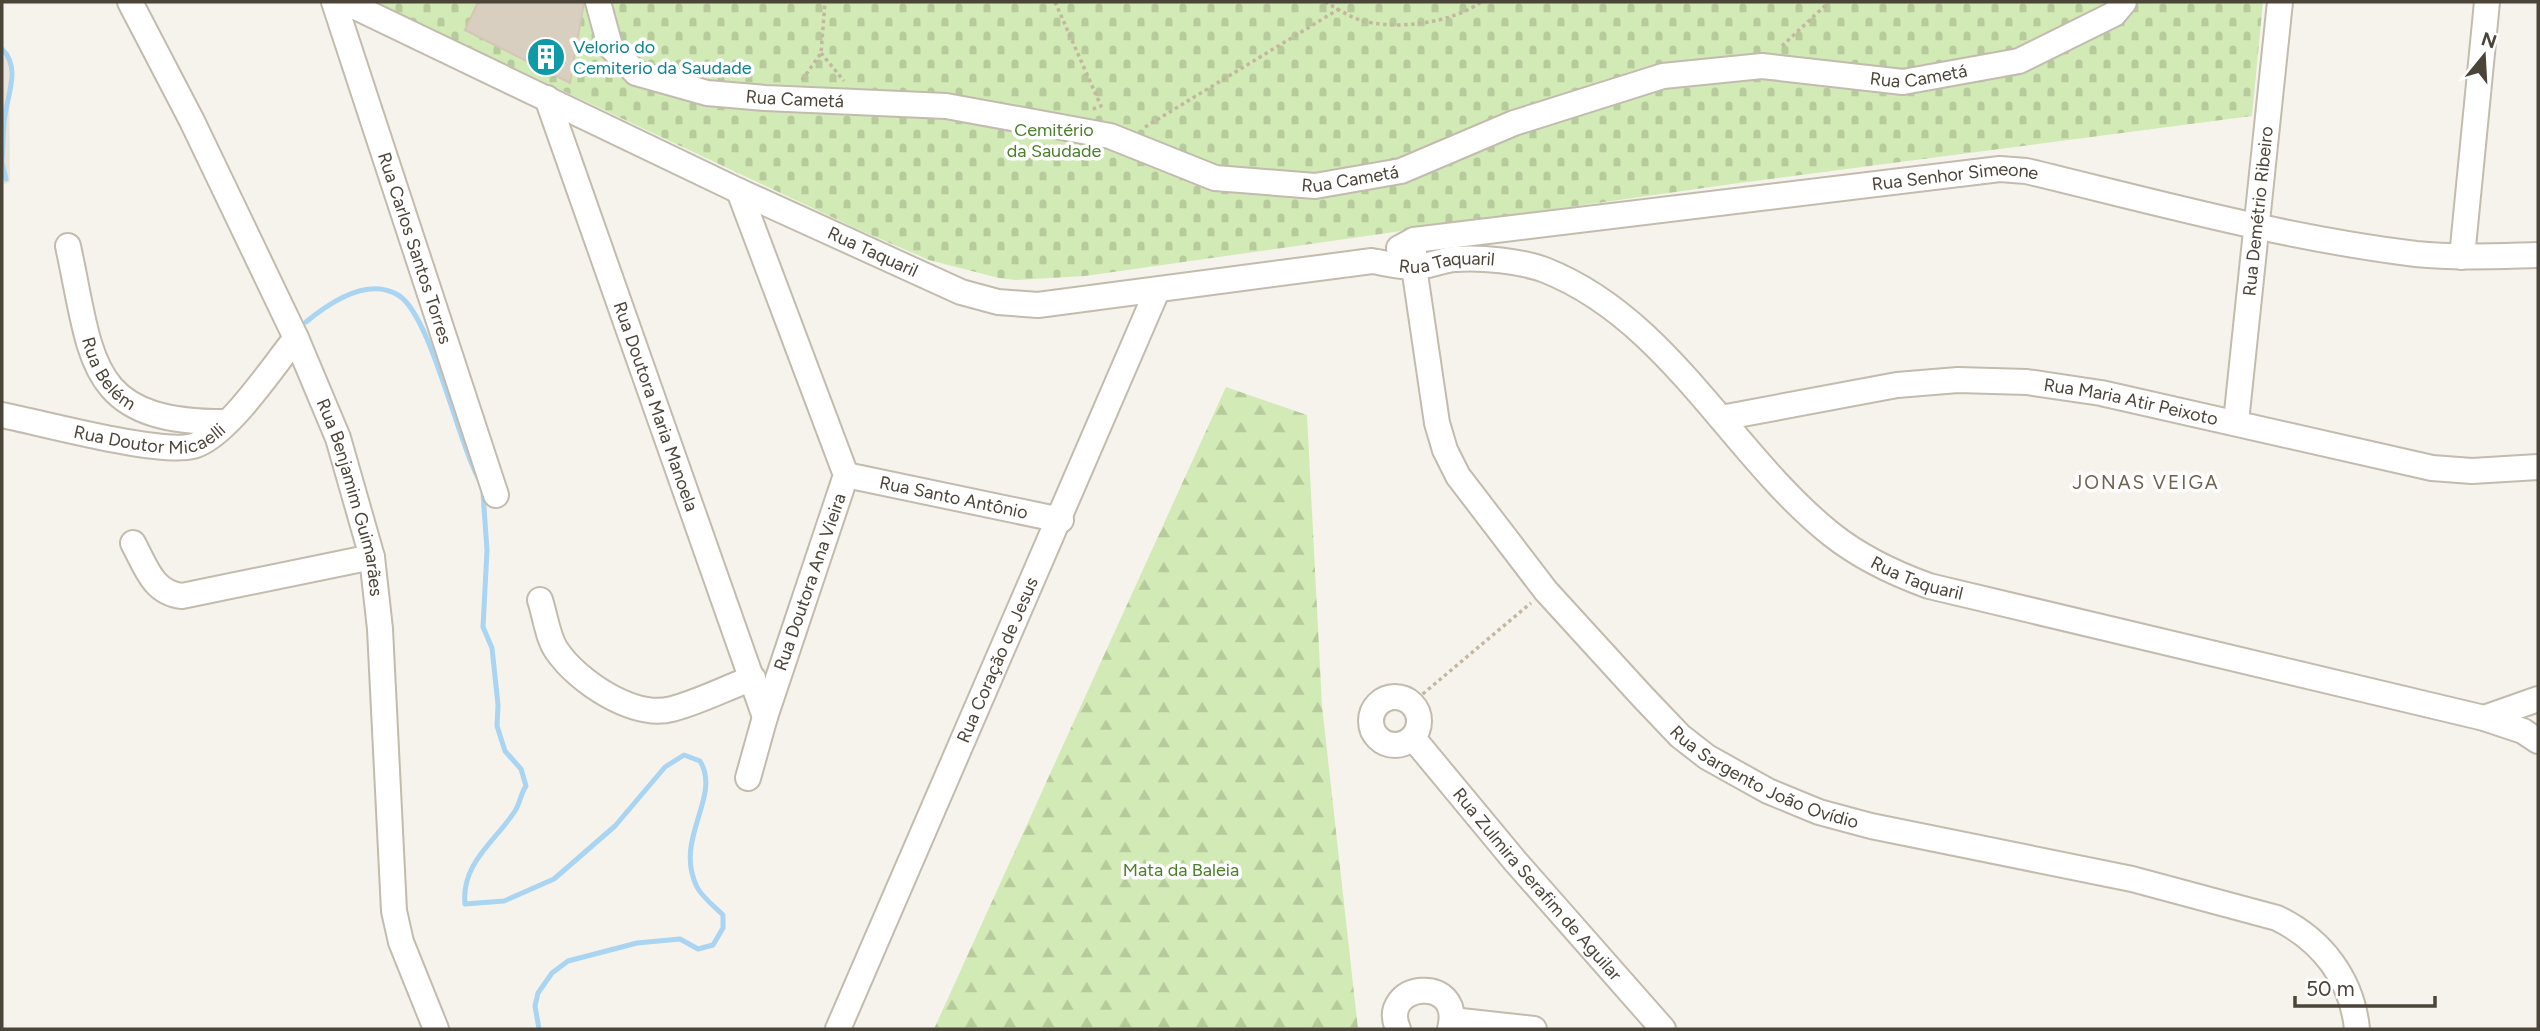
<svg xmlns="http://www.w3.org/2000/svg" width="2540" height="1031" font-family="Figtree,sans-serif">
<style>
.residential{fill:#eae5da}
.forest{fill:url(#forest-firs)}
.cemetery{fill:url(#cemetery-stones)}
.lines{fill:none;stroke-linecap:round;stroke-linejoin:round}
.stream{stroke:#a9d4f2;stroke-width:5}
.building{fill:#d8cfc1;stroke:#d3c7b4;stroke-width:2}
.minor-casing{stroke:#c2bbae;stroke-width:28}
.path{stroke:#c4b79f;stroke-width:3.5;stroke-dasharray:3.5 3.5;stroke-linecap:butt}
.minor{stroke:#fff;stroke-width:24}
.labels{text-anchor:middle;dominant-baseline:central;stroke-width:7;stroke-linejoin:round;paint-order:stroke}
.culture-label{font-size:18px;fill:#0d838f;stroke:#fff;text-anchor:start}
.street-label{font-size:18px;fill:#4b4439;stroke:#fff}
.park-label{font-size:18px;fill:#4a7f2a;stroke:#fff}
.neighbourhood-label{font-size:19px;letter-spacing:2px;fill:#6e6250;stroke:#fff}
</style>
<defs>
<pattern id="forest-firs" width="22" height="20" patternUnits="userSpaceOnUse" patternTransform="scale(1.75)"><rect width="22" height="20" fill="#d2eab5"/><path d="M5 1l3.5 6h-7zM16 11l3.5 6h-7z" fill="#b6ca9c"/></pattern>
<pattern id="cemetery-stones" width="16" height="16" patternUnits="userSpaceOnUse" patternTransform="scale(1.75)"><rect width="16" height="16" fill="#d2eab5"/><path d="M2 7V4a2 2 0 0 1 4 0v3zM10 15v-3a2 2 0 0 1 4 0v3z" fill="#b6ca9c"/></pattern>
</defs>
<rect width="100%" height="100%" fill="#f6f3ec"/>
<polygon class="residential" points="2,56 9,59 10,182 2,185"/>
<polygon class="forest" points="1226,387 1307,415 1322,706 1358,1029 934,1029"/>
<polygon class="cemetery" points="374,2 2263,2 2252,116 1739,183 1085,276 1016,280 999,278 929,260 855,228"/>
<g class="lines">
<g class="stream">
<path d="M2 49C22 68 6 98 4 122 3 135 3 148 2 160"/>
<polyline points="2,163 6,179"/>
<path d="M306 322C329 303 368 277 398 295 431 314 458 445 481 483"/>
<path d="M483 493 487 550 483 627 492 648 498 705 497 726 505 751 521 769 526 786C521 793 520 803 515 811 495 842 461 863 465 904L504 901 554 879 615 826 665 767 684 755 700 761C722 797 673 839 697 887 702 897 715 907 723 915V928L713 945 698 949 680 939 637 943 568 961 552 973 538 993 535 1006 539 1029"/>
</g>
</g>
<polygon class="building" points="478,2 584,2 570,83 465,30"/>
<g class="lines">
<defs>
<g id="minor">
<path id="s1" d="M130 2 192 121 296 338 338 438 372 557 380 629 394 911 401 942 436 1029"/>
<path id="s2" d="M334 2 496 495"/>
<path id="s3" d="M345 2 739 191 961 292 998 302 1038 305 1372 261C1385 263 1400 267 1414 267 1428 267 1441 260 1455 259 1481 257 1521 261 1545 270 1669 319 1731 454 1831 534 1861 558 1893 573 1929 586L2484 718 2523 731 2538 741"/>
<path id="s4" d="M598 2 610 46 636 73 707 93 765 98 946 106 1110 136 1215 178 1315 186 1401 171 1514 123 1663 76 1762 66 1903 82 2019 61 2114 14 2124 2"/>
<path id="s5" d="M547 98 765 717"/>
<polyline points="739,191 846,475 765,717 748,778"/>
<path id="s6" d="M1414 240V267L1437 423 1445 450 1458 476 1546 591 1641 695 1680 736 1707 757 1768 791 1819 812 1871 826 2132 879 2277 918C2322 940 2352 979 2357 1029"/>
<path id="s7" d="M68 246C93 361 86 423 227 422"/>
<path id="s8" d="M1399 248 1414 240 2000 169 2026 171C2155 202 2284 238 2416 254 2457 258 2497 256 2538 255"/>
<polyline points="2462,257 2487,2"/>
<path id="s9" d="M2 415C42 423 159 455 193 446 227 437 273 366 296 338"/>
<path id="s10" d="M1721 418 1897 385 1958 380 2027 382 2101 393 2432 468 2472 471 2538 467"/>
<path id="s11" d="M2236 422 2280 2"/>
<path id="s12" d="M846 475 1061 520"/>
<path d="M133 543C146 567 153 593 182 596L372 557"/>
<path d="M540 600C545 615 548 639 557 651 578 682 634 719 672 709 699 702 726 688 753 678"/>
<circle cx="1395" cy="721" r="24"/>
<polyline points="2484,718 2538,699"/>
<path id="s13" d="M1413 738 1515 861 1663 1029"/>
<polyline points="1452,1020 1534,1029"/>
<path id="s14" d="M838 1029 1157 291"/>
<path d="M1398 1029C1378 983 1464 973 1450 1029"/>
</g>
</defs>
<use href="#minor" class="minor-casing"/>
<g class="path">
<polyline points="1055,2 1101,106 1090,110"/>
<path d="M1325 2C1336 8 1348 16 1360 20 1395 31 1452 23 1481 2"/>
<polyline points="1782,46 1829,2"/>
<polyline points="821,53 844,81"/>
<polyline points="802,80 821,53 825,2"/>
<polyline points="1145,127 1339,9"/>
<polyline points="1412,703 1531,603"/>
</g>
<use href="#minor" class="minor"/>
</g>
<defs>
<symbol id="building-disc" viewBox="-11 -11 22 22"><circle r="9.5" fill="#0f9aa8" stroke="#fff"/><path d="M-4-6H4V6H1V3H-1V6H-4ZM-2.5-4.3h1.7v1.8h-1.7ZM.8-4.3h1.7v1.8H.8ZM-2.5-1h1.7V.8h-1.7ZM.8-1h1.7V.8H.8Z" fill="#fff"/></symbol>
</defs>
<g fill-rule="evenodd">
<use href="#building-disc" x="524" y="35" width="44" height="44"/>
</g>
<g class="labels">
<g class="culture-label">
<text x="573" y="47">Velorio do<tspan x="573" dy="21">Cemiterio da Saudade</tspan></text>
</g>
<g class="street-label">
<text stroke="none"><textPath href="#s4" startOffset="1400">Rua Cametá</textPath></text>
<text stroke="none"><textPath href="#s4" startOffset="245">Rua Cametá</textPath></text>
<text stroke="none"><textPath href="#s4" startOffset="812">Rua Cametá</textPath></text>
<text stroke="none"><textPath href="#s8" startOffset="562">Rua Senhor Simeone</textPath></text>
<text stroke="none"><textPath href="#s11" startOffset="212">Rua Demétrio Ribeiro</textPath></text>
<text stroke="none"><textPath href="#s2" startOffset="259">Rua Carlos Santos Torres</textPath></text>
<text stroke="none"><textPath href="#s3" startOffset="584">Rua Taquaril</textPath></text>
<text stroke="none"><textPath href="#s3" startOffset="1172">Rua Taquaril</textPath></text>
<text stroke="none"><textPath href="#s7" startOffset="136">Rua Belém</textPath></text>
<text stroke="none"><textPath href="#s10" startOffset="415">Rua Maria Atir Peixoto</textPath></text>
<text stroke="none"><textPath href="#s5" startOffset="327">Rua Doutora Maria Manoela</textPath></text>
<text stroke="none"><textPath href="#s9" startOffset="152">Rua Doutor Micaelli</textPath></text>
<text stroke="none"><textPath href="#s12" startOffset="110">Rua Santo Antônio</textPath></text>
<text stroke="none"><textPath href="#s1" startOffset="544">Rua Benjamim Guimarães</textPath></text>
<text stroke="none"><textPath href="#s3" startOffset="1762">Rua Taquaril</textPath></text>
<text transform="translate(810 582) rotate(-71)">Rua Doutora Ana Vieira</text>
<text stroke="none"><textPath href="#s14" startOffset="402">Rua Coração de Jesus</textPath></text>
<text stroke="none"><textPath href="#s6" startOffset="679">Rua Sargento João Ovídio</textPath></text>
<text stroke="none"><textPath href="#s13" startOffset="192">Rua Zulmira Serafim de Aguilar</textPath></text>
</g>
<g class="park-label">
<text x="1054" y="130">Cemitério<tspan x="1054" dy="21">da Saudade</tspan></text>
<text x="1181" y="870">Mata da Baleia</text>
</g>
<g class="neighbourhood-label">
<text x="2146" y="482">JONAS VEIGA</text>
</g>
</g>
<rect width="2540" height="1031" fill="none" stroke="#4b4439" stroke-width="7"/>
<g transform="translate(2484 56) rotate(18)" stroke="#ffffff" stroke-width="5" paint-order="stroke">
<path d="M0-5L12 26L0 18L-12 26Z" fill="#4b4439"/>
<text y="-10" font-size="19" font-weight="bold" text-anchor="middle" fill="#4b4439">N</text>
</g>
<path d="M2295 996v10h140v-10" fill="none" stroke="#4b4439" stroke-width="3.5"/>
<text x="2306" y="996" font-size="21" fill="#4b4439" stroke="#ffffff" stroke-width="5" paint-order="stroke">50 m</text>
</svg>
